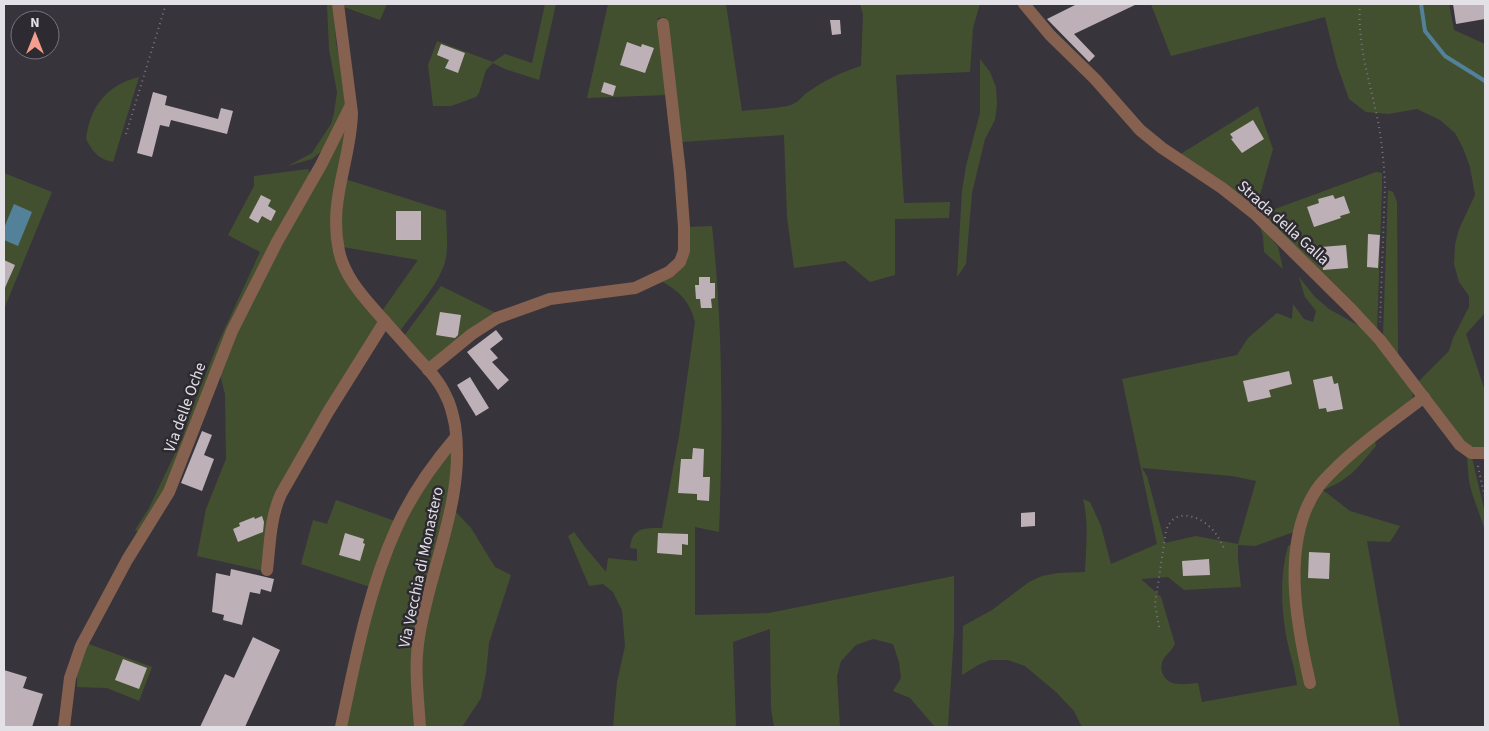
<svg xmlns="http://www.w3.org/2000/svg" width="1489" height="731" viewBox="0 0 1489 731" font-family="'Source Sans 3',sans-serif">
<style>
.green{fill:#435030;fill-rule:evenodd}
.water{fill:#528199}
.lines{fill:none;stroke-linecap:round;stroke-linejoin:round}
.stream{stroke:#528199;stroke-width:4}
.building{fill:#bdb1b7}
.path{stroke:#7a777e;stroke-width:2;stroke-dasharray:1 4;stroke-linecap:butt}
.minor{stroke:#866150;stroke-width:12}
.labels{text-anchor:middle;stroke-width:5;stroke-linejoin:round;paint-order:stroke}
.street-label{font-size:16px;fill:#e3e1e6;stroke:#2e2a32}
</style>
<rect width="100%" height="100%" fill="#38343c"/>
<g class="green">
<polygon points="327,4 334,4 336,43 344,81 345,105 323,150 312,159 288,166 312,153 331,124 334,113 337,92 329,49"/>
<polygon points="343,4 387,4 380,20 344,7"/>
<polygon points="545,4 556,4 539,80 505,69 493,63 486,70 479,93 476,97 451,106 433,106 428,65 437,41 493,62 505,54 532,63"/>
<path d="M608 4H726L742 111C752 110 787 108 793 104 799 102 803 95 808 92 823 81 844 71 861 66L863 14 860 4H980L973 28 970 72 896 75 904 203 950 202 949 218 895 219V275L870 282 845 261 794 268 787 217 784 135 682 142 665 17 658 18 666 95 587 98Z"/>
<polygon points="1151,4 1449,4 1454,30 1485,44 1485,313 1466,334 1485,391 1485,449 1481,449 1467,445 1419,381 1449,351 1453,338 1469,307 1469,296 1459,282 1454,264 1455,245 1459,229 1475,195 1470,167 1463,148 1455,133 1440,120 1417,109 1388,114 1366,112 1349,99 1337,65 1325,17 1171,56"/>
<polygon points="980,59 990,72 996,87 997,105 995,120 985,139 972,193 966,264 957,277 962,191 966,166 980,113"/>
<path d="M139 77 113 162C98 159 93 152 86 139 90 106 107 85 139 77Z"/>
<polygon points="1258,106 1273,149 1256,209 1179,155"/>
<polygon points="346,124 333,240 378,323 278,492 264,571 197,556 206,509 226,459 225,394 219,371 273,258"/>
<polygon points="308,169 310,173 169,482 139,532 135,530 149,508 182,439 191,411 218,343 260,252 228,235 254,186 254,176"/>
<polygon points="1376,172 1382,173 1382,189 1377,330 1261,214"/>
<polygon points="4,173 52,192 4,309"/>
<path d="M345 179 446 211C446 227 449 247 445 262 438 286 414 311 400 331L382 311 418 260 343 247 341 228Z"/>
<polygon points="1388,190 1393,192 1397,202 1398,355 1383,336"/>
<polygon points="1259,224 1278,247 1283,269 1264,252 1263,236"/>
<path d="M712 226C723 328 723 430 719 532L695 527V615L769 613 954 576V633L948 727H935L910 698 893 691 901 678 899 662 893 644 873 639 856 645 841 661 837 676 840 727H774L771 708 770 629 733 642 736 727H613L617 682 625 646 622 610 613 592 603 584 589 586 568 536 574 532 585 547 606 572 608 558 637 561V549L630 548C632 527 645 528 662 528L679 436 695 322C690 301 679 291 661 281L672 275 689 227Z"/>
<path d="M1299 277 1315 297 1329 309 1361 327 1375 342 1411 389 1413 396 1411 401 1368 434 1315 483 1302 506 1294 532 1255 546 1238 545V560L1241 587 1184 590 1168 577 1141 579 1161 597 1175 644C1171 652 1165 655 1163 660 1161 664 1161 669 1162 672 1167 688 1185 684 1198 683L1202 702 1297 685C1295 668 1289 652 1286 635 1281 605 1280 575 1288 546L1292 544C1286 592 1295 637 1305 684L1315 682C1312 664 1306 647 1304 629 1298 585 1295 529 1322 491 1336 472 1356 457 1375 441L1376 446C1357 468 1351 479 1323 490L1350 511 1400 526 1390 542 1367 541 1400 727H1082L1074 711 1056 692 1025 666 1008 660H990L978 665 962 675 963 626 992 610 1029 582 1042 576 1058 573 1085 572C1086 547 1089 523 1083 499L1090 502 1101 526 1111 564 1157 544 1122 379 1237 355 1248 338 1277 313 1292 319 1293 304 1304 319 1313 322 1316 311 1305 297ZM1142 468 1232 476 1256 481 1238 544 1196 536 1165 543 1147 476Z"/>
<polygon points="441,286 498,314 429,363 404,336"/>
<path d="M453 448 452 481 419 618 415 727H345C363 651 377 570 415 501 425 482 440 465 453 448Z"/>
<polygon points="1467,457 1472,458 1485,513 1485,530 1472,493 1469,481"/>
<polygon points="336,500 395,521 370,587 301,564 313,520 327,524"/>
<polygon points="455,511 471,528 495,567 511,575 489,643 486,673 481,698 462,727 424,727 422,683 423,637"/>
<polygon points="86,643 152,667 139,701 107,688 77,687 77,674"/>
</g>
<polygon class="water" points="14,204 32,212 18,246 4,240 4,228"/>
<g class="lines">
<polyline class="stream" points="1421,4 1425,31 1445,56 1485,81"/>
</g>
<g class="building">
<polygon points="1077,4 1137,4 1074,34 1095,56 1089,62 1047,19"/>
<polygon points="1453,4 1485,4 1485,19 1456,24"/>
<polygon points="830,20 840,20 841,34 832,35"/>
<polygon points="627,42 641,47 642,44 654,48 645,73 620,65"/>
<polygon points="441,44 465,53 458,73 445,68 449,60 437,55"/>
<polygon points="604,82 616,86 613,96 601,92"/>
<polygon points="153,92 167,96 165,105 218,119 221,108 233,111 227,134 171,120 169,127 160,125 152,157 137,153"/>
<polygon points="1253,120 1264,139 1242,153 1231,139 1233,138 1230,134"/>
<polygon points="261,195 271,200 268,206 276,211 271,221 262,216 258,223 249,218"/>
<polygon points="1333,195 1335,199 1344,196 1350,213 1340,216 1341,218 1314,227 1307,207 1319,203 1318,199"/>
<rect x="396" y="211" width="25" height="29"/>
<polygon points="1368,234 1380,235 1378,268 1367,267"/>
<polygon points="1346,245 1348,268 1323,270 1321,247"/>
<polygon points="4,260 15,265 4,290"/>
<polygon points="699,277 710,277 710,283 715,283 715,298 711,299 712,308 701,308 700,299 696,299 695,285 699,285"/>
<polygon points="440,312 461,315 458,335 455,338 436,335"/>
<polygon points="496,330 503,339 490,349 498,358 492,362 509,380 498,390 467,352"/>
<polygon points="1289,371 1292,384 1269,390 1271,397 1248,402 1243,381"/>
<polygon points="1332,376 1334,384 1338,383 1343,409 1327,412 1326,408 1319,409 1313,380"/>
<polygon points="470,377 489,408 476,416 457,385"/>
<polygon points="202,431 212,435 204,455 214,459 202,491 181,483"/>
<polygon points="693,448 704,449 703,477 710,477 709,501 697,500 697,494 678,493 681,459 692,459"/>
<polygon points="1035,512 1035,526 1021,527 1021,513"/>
<polygon points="262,516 264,522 263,532 238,542 233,529 240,526 239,523 254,517 255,519"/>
<polygon points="345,533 364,539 363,543 365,544 360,561 339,555"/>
<polygon points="658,533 688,534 688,545 682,544 682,555 657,553"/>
<polygon points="1309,552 1330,553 1329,579 1308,578"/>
<polygon points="1209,559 1210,575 1183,576 1182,561"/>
<polygon points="231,569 274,579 271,592 261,589 260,594 250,592 242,625 223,620 224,615 212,612 216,573 230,576"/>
<polygon points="253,637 280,650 245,727 200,727 225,674 234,678"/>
<polygon points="123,659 147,668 139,689 115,680"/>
<polygon points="4,670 27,677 23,688 43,694 32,727 4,727"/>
</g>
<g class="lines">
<g class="path">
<path d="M1360 4C1357 44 1370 82 1378 121 1382 143 1384 164 1385 186L1380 322"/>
<polyline points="126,134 166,4"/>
<polyline points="1478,466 1485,498"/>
<path d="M1159 627 1155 604 1166 531C1173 508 1197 514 1211 528 1217 534 1220 541 1224 548"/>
</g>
<g class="minor">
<path d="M338 4 352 113C351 161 328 200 339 251 344 274 359 292 374 309 387 324 401 339 414 354 426 367 439 380 446 396 451 405 453 415 455 425 466 499 430 566 419 637 414 666 418 697 420 727"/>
<polyline points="1024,4 1050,35 1095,79 1140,130 1162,148 1222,188 1255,214 1351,309 1380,340 1460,445 1471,453 1485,453"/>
<polyline points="428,370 472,334 497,318 550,299 635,288 669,272 680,262 684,251 684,227 680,173 663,24"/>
<path d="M267 570C270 545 270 518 281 494L328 412 385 321"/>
<path d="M1310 683C1296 623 1280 539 1319 486 1325 478 1333 471 1340 464 1366 439 1396 419 1424 397"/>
<polyline points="64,727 70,678 81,646 127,560 169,492 232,331 277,242 321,165 350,107"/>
<path d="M341 727C355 661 368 591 396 529 411 495 432 465 456 437"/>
</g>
</g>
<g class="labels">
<g class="street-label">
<text transform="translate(1284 222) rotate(42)" y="6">Strada della Galla</text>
<text transform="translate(184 407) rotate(-70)" y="6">Via delle Oche</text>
<text transform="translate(420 567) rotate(-78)" y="6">Via Vecchia di Monastero</text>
</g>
</g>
<rect width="1489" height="731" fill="none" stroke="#e3e1e6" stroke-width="10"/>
<g transform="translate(35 35)"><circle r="24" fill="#2e2a32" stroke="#76737a"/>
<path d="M0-4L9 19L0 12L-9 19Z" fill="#f59d8e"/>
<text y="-8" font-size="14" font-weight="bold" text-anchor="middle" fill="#e3e1e6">N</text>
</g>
</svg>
